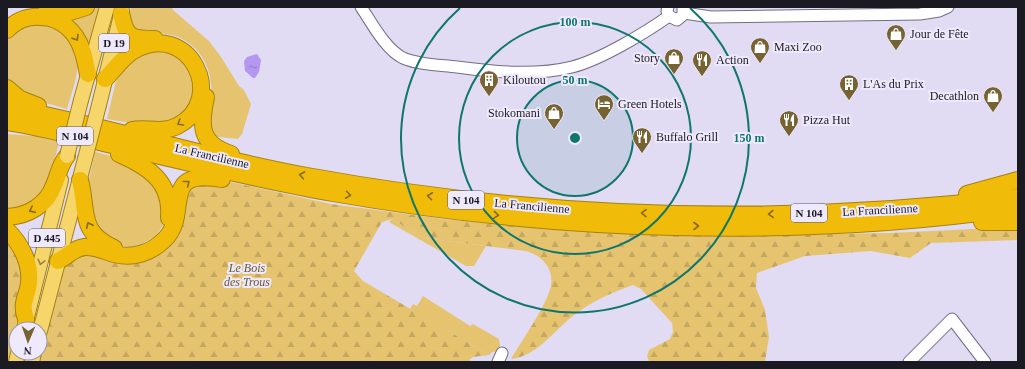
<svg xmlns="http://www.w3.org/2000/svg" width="1025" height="369" viewBox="0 0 1025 369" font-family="Georgia,serif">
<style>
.green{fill:#e5c36f}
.forest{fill:url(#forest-firs)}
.water{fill:url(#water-ripples)}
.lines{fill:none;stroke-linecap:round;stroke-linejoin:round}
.minor-casing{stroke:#736d83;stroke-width:13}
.major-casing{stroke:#a58211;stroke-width:16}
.highway-casing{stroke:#a58211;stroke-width:18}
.minor{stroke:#fff;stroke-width:11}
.major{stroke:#f6d66b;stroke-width:14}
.highway{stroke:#f0bb09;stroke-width:16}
.major-bridge-casing{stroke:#a58211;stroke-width:16;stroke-linecap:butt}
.major-bridge{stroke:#f6d66b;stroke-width:14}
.oneway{stroke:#866a15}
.oneway2{stroke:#93814a}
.ring{fill:none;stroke:#0f766e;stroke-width:2}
.labels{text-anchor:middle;stroke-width:4;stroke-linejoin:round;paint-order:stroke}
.shield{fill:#efe9fd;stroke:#5b5763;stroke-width:1}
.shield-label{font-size:11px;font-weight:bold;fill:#1b1921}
.poi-label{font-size:12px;fill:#1b1921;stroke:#efe9fd;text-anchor:start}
.street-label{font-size:12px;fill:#1b1921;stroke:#efe9fd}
.park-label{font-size:12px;font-style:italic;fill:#67562b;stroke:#efe9fd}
.centre{fill:#0f766e;stroke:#efe9fd;stroke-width:2}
.ring-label{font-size:12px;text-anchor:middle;font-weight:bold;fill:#0f766e;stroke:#efe9fd;stroke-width:4;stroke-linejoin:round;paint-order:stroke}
</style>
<defs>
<pattern id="forest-firs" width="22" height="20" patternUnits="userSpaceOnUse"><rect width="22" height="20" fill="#e5c36f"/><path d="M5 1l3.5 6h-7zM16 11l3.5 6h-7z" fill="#c4a760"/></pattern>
<pattern id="water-ripples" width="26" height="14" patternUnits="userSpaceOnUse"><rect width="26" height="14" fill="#b497f0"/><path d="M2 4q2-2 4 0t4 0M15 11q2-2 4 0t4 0" fill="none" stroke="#927ac2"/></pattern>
</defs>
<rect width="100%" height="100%" fill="#e2dbf4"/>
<g class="green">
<polygon points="94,7 101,7 88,49 68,18 91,10"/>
<path d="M131 7H172L173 10 209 41 221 57 239 86 244 90 251 104 242 134 238 139 211 136C211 104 219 66 190 44 185 40 178 36 171 35 159 32 146 32 134 31L129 18Z"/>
<path d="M47 23C90 45 79 71 67 109L32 99 7 81V39C17 25 31 25 47 23Z"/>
<polygon points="169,49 195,73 192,105 177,120 150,126 107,119 116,81 123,69 138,55"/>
<polygon points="7,134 35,136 59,142 51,176 40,200 7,212"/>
<polygon points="95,152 116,157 128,162 160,190 165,216 163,225 155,237 141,244 129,247 115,244 94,226 87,189"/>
<polygon points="392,219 423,238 486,246 474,266 466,266 389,222"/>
<polygon points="423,296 470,326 473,324 499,339 500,346 498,351 492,352 489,355 410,309 413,304 417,306"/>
</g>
<g class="forest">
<path d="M217 179 331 204 443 219 558 230 715 236 890 233 1015 227 1018 228V240L931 243 910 258 871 251 805 256 757 273 756 288 765 310 769 337 765 362H649L647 356 649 350 670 339 673 332 672 323 641 289 633 285C613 292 595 300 578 312 556 327 539 356 511 359 521 342 549 302 551 285 554 268 541 255 526 251L423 238 392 219 382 222 354 271 363 281 380 291 489 355 473 357 469 360 474 362H39L67 257 75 250 114 254 165 240 181 188Z"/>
<polygon points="7,230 25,256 24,329 16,329 16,353 14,362 7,362"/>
</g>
<polygon class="water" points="257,54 261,60 259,72 255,78 253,78 245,71 244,61 247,57"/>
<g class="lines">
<g class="minor-casing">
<g id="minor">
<path d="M361 7C372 23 385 49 403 58 419 65 440 65 457 67 494 72 536 76 572 67 600 60 645 33 669 16"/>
<polyline points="668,7 667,11 669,16 677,20 683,15 683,8"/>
<polyline points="684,13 711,17 920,14 939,11 948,7"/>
<polyline points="498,362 502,353"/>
<polyline points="909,362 952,319 985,362"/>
</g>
</g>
<g class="major-casing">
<g id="major">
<polyline points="81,100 107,7"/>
<polyline points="99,105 122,11"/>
<polyline points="24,329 61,180"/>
<polyline points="40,331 85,159"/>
<polyline points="16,362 18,353"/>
<polyline points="32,362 34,353"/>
</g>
</g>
<g class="highway-casing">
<g id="highway">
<polyline points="46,12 70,12 86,7"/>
<path d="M121 13C126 38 131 39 155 39"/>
<path d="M7 30C17 20 27 16 41 17 60 17 76 31 82 50 85 57 86 66 88 74"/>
<path d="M105 79C114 70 122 58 133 51 189 18 229 100 177 126 161 134 147 127 132 130"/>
<polyline points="7,88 20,99 38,106"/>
<path d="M206 97C200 125 199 144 231 154"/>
<path d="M7 107C108 126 206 158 307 176 542 219 781 226 1018 197"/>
<path d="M7 122C42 127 77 137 112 145 186 162 259 180 333 193 556 232 793 240 1018 208"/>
<path d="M119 154C149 167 172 182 169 218"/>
<path d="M80 180C88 210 78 232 114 248"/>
<polyline points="967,194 1018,180"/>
<path d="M7 217C28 216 47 205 54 185 59 174 59 166 67 156"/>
<polyline points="982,222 1018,222"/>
<path d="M7 230C21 244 31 263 29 283 27 299 20 302 26 319"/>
<path d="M58 261C67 257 74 248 84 247 95 246 104 251 114 254 132 259 151 253 164 240 192 214 157 168 222 179"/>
</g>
</g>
<use href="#minor" class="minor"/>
<use href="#major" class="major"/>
<use href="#highway" class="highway"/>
<g class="major-bridge-casing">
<g id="major-bridge">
<polyline points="67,156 81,100"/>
<polyline points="85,159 99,105"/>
</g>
</g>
<use href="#major-bridge" class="major-bridge"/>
</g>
<defs><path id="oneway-chevron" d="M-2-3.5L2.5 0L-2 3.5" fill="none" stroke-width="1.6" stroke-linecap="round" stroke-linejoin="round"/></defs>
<g class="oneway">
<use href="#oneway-chevron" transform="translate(76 38) rotate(58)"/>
<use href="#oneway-chevron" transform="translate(180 123) rotate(149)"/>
<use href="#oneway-chevron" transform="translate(302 175) rotate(-169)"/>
<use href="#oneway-chevron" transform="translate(187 183) rotate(-39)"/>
<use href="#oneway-chevron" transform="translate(348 195) rotate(8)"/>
<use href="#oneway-chevron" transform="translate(430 196) rotate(-173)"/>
<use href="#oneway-chevron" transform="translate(32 210) rotate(153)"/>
<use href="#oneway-chevron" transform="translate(644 213) rotate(-178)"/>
<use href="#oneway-chevron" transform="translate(771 214) rotate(179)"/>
<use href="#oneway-chevron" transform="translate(496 215) rotate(5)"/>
<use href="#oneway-chevron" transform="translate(89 225) rotate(-115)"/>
<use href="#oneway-chevron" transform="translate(696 226)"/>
</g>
<use class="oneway2" href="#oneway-chevron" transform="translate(41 262) rotate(104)"/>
<circle cx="575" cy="138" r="58" fill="#0f766e" fill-opacity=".12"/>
<g class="ring">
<circle cx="575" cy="138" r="58"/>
<circle cx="575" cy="138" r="116"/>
<path d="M690 8A174 174 0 1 1 460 8"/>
</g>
<defs>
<g id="shop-pin" transform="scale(1)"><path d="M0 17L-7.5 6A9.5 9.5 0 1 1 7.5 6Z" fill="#776332" stroke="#efe9fd"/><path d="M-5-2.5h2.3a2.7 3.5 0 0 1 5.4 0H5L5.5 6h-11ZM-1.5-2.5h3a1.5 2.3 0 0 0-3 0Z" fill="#fff"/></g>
<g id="restaurant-pin" transform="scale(1)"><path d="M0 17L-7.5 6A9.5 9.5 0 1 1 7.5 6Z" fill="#776332" stroke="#efe9fd"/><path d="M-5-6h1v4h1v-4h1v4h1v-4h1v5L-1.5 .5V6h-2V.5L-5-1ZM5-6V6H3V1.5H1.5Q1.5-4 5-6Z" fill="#fff"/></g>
<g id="building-pin" transform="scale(1)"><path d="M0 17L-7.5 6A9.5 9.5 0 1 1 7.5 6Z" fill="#776332" stroke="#efe9fd"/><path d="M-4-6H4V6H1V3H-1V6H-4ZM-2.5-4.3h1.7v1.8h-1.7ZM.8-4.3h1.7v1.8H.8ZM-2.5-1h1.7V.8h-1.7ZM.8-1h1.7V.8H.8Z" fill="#fff"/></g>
<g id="hotel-pin" transform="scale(1)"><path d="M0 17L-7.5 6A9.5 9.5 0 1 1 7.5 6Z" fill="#776332" stroke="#efe9fd"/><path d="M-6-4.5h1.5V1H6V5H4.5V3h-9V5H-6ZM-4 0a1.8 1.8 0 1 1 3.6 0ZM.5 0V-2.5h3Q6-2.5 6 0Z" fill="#fff"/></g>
</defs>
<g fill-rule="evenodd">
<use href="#shop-pin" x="896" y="34"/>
<use href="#shop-pin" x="760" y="47"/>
<use href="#shop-pin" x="674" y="58"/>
<use href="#restaurant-pin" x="702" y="60"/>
<use href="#building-pin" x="489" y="80"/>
<use href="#building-pin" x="849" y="84"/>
<use href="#shop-pin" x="993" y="96"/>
<use href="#hotel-pin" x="604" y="104"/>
<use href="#shop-pin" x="554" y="113"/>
<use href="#restaurant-pin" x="789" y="120"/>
<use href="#restaurant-pin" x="642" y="137"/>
</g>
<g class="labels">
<g class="shield">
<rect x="99" y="34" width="30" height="18" rx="3"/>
<rect x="57" y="127" width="36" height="18" rx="3"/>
<rect x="448" y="191" width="36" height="18" rx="3"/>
<rect x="791" y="204" width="36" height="18" rx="3"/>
<rect x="29" y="229" width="36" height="18" rx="3"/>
</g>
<g class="shield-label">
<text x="114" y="47">D 19</text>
<text x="75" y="140">N 104</text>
<text x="466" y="204">N 104</text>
<text x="809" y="217">N 104</text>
<text x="47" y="242">D 445</text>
</g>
<g class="poi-label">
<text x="910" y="38">Jour de Fête</text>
<text x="774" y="51">Maxi Zoo</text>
<text x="660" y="62" text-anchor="end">Story</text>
<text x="716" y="64">Action</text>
<text x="503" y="84">Kiloutou</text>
<text x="863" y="88">L'As du Prix</text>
<text x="979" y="100" text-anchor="end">Decathlon</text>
<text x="618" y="108">Green Hotels</text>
<text x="540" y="117" text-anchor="end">Stokomani</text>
<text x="803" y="124">Pizza Hut</text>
<text x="656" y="141">Buffalo Grill</text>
</g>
<g class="street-label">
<text transform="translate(212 156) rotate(13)" y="4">La Francilienne</text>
<text transform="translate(532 206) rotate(5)" y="4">La Francilienne</text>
<text transform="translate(880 210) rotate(-3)" y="4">La Francilienne</text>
</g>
<g class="park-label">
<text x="247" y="272">Le Bois<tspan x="247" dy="14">des Trous</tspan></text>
</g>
</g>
<circle cx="575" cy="138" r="6" class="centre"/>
<g class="ring-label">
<text x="575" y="26">100 m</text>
<text x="575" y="84">50 m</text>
<text x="749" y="142">150 m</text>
</g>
<rect width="1025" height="369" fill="none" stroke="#1b1921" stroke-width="16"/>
<g transform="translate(28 341) rotate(182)"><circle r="19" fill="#efe9fd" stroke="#9a96a5"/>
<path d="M0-3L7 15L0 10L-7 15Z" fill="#776332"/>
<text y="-6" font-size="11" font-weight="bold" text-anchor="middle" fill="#1b1921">N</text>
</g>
</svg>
